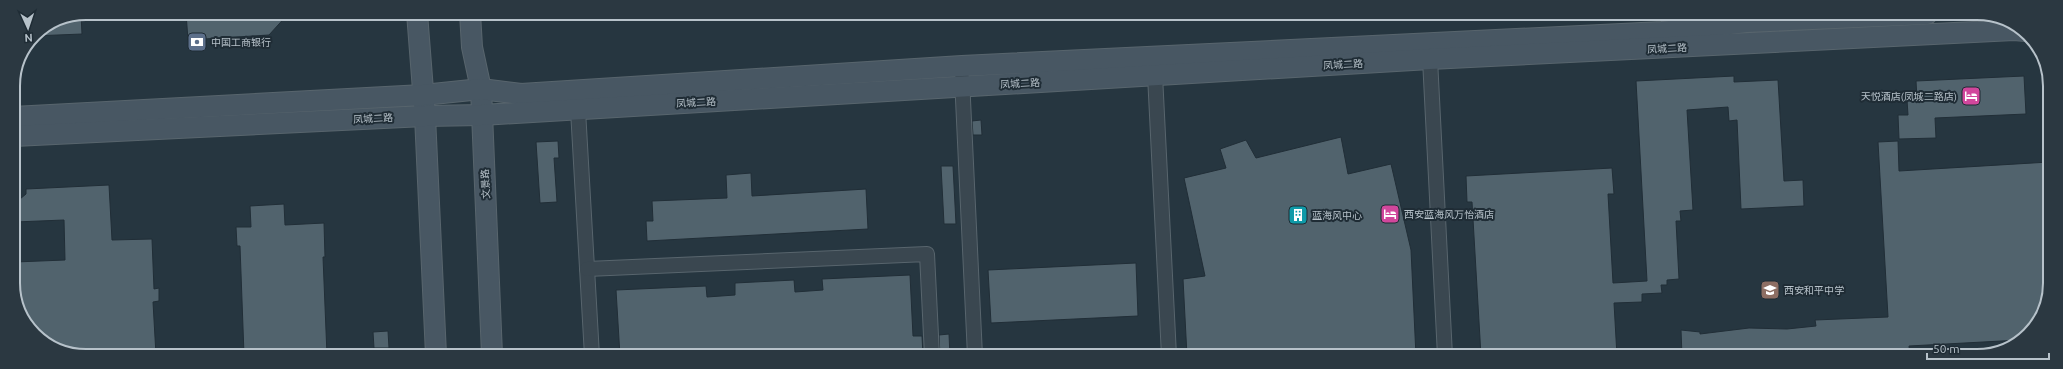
<svg xmlns="http://www.w3.org/2000/svg" width="2063" height="369" viewBox="0 0 2063 369" font-family="Ubuntu,'Noto Sans SC',sans-serif">
<style>
.building{fill:#51636d;stroke:#212e37}
.lines{fill:none;stroke-linecap:round;stroke-linejoin:round}
.street-casing{stroke:#58656d;stroke-width:16}
.secondary-casing{stroke:#58656d;stroke-width:22}
.street{stroke:#3a4750;stroke-width:14}
.secondary{stroke:#485763;stroke-width:20}
.labels{text-anchor:middle;stroke-width:4;stroke-linejoin:round;paint-order:stroke}
.poi-label{font-size:10px;fill:#b7c2ca;stroke:#1f2c35;text-anchor:start}
.street-label{font-size:10px;fill:#b7c2ca;stroke:#1f2c35}
.rim{fill:none;stroke:#b7c2ca;stroke-width:2}
</style>
<rect width="100%" height="100%" fill="#263640"/>
<g class="building">
<polygon points="186,13 289,13 269,35 188,40"/>
<polygon points="81,14 82,34 33,36 58,18"/>
<polygon points="1734,76 1734,82 1778,80 1784,181 1803,180 1804,206 1741,209 1737,120 1729,121 1728,107 1687,110 1693,210 1680,211 1681,221 1676,221 1679,279 1667,280 1667,285 1661,285 1662,293 1642,294 1642,302 1614,303 1617,356 1481,356 1472,202 1467,202 1466,176 1612,168 1614,194 1608,194 1613,283 1647,281 1636,81"/>
<polygon points="2024,76 2026,114 1935,118 1936,138 1899,139 1898,115 1908,115 1907,100 1917,99 1916,81"/>
<polygon points="981,120 982,135 973,135 972,121"/>
<polygon points="1341,137 1348,174 1391,164 1411,250 1416,356 1187,356 1183,279 1205,276 1184,178 1226,168 1220,149 1246,140 1256,158"/>
<polygon points="558,141 559,158 554,158 557,202 540,203 536,142"/>
<polygon points="1898,141 1899,171 2049,162 2049,293 2025,338 2020,340 1909,346 1910,356 1682,356 1681,330 1700,332 1700,334 1749,328 1787,329 1816,326 1815,320 1888,317 1878,142"/>
<polygon points="941,166 953,166 956,224 944,224"/>
<polygon points="751,173 752,196 866,189 868,229 647,241 646,221 653,221 652,201 727,198 726,175"/>
<polygon points="109,185 112,240 152,239 154,289 159,288 159,301 153,302 156,355 76,355 38,338 15,302 15,262 65,260 64,220 15,222 14,204 26,194 26,189"/>
<polygon points="284,204 285,225 324,223 325,257 323,257 327,355 244,355 240,246 237,246 236,227 251,227 250,206"/>
<polygon points="1136,263 1138,316 991,323 988,270"/>
<polygon points="910,275 913,336 922,336 923,356 620,356 616,290 706,286 707,297 735,295 735,283 794,280 795,292 823,290 822,279"/>
<polygon points="388,331 389,348 374,348 373,332"/>
<polygon points="949,334 950,356 940,356 939,335"/>
</g>
<g class="lines">
<g class="street-casing">
<g id="street">
<polyline points="1430,59 1445,356"/>
<polyline points="1155,75 1169,356"/>
<polyline points="962,78 975,356"/>
<polyline points="578,110 592,356"/>
<polyline points="587,269 927,254 932,356"/>
</g>
</g>
<g class="secondary-casing">
<g id="secondary">
<polyline points="417,13 425,116 436,355"/>
<polyline points="470,13 472,47 481,89 492,355"/>
<polyline points="13,117 423,95 481,89 521,94 962,66 1662,32 1746,22 1927,14"/>
<polyline points="14,136 425,116 482,115 1430,59 2014,30 2026,31"/>
</g>
</g>
<use href="#street" class="street"/>
<use href="#secondary" class="secondary"/>
</g>
<defs>
<g id="bank-square" transform="scale(1)"><rect x="-9" y="-9" width="18" height="18" rx="4" fill="#5c6f8a" stroke="#1f2c35"/><path d="M-6-4H6V4H-6ZM0-2.3a2.3 2.3 0 1 0 0 4.6a2.3 2.3 0 1 0 0-4.6Z" fill="#fff"/></g>
<g id="hotel-square" transform="scale(1)"><rect x="-9" y="-9" width="18" height="18" rx="4" fill="#d1479c" stroke="#1f2c35"/><path d="M-6-4.5h1.5V1H6V5H4.5V3h-9V5H-6ZM-4 0a1.8 1.8 0 1 1 3.6 0ZM.5 0V-2.5h3Q6-2.5 6 0Z" fill="#fff"/></g>
<g id="building-square" transform="scale(1)"><rect x="-9" y="-9" width="18" height="18" rx="4" fill="#0f9aa8" stroke="#1f2c35"/><path d="M-4-6H4V6H1V3H-1V6H-4ZM-2.5-4.3h1.7v1.8h-1.7ZM.8-4.3h1.7v1.8H.8ZM-2.5-1h1.7V.8h-1.7ZM.8-1h1.7V.8H.8Z" fill="#fff"/></g>
<g id="school-square" transform="scale(1)"><rect x="-9" y="-9" width="18" height="18" rx="4" fill="#8d6e63" stroke="#1f2c35"/><path d="M0-5L7-2L0 1L-7-2ZM-4 1L0 2.5L4 1V4Q0 6-4 4Z" fill="#fff"/></g>
</defs>
<g fill-rule="evenodd">
<use href="#bank-square" x="197" y="42"/>
<use href="#hotel-square" x="1971" y="96"/>
<use href="#hotel-square" x="1390" y="214"/>
<use href="#building-square" x="1298" y="215"/>
<use href="#school-square" x="1770" y="290"/>
</g>
<g class="labels">
<g class="poi-label">
<text x="211" y="46">中国工商银行</text>
<text x="1957" y="100" text-anchor="end">天悦酒店(凤城二路店)</text>
<text x="1404" y="218">西安蓝海风万怡酒店</text>
<text x="1312" y="219">蓝海风中心</text>
<text x="1784" y="294">西安和平中学</text>
</g>
<g class="street-label">
<text transform="translate(1667 48) rotate(-3)" y="4">凤城二路</text>
<text transform="translate(1343 64) rotate(-3)" y="4">凤城二路</text>
<text transform="translate(1020 83) rotate(-3)" y="4">凤城二路</text>
<text transform="translate(696 102) rotate(-3)" y="4">凤城二路</text>
<text transform="translate(373 118) rotate(-3)" y="4">凤城二路</text>
<text transform="translate(485 184) rotate(-93)" y="4">文景路</text>
</g>
</g>
<path d="M0 0H2063V369H0ZM86 20H1977A66 66 0 0 1 2043 86V283A66 66 0 0 1 1977 349H86A66 66 0 0 1 20 283V86A66 66 0 0 1 86 20Z" fill="#2b3841" fill-rule="evenodd"/>
<path class="rim" d="M86 20H1977A66 66 0 0 1 2043 86V283A66 66 0 0 1 1977 349H86A66 66 0 0 1 20 283V86A66 66 0 0 1 86 20Z"/>
<g transform="translate(28 28) rotate(177)" stroke="#1f2c35" stroke-width="3" paint-order="stroke">
<path d="M0-3L7 15L0 10L-7 15Z" fill="#b7c2ca"/>
<text y="-6" font-size="11" font-weight="bold" text-anchor="middle" fill="#b7c2ca">N</text>
</g>
<path d="M1927 353v6h122v-6" fill="none" stroke="#b7c2ca" stroke-width="2"/>
<text x="1933" y="353" font-size="12" fill="#b7c2ca" stroke="#1f2c35" stroke-width="3" paint-order="stroke">50 m</text>
</svg>
